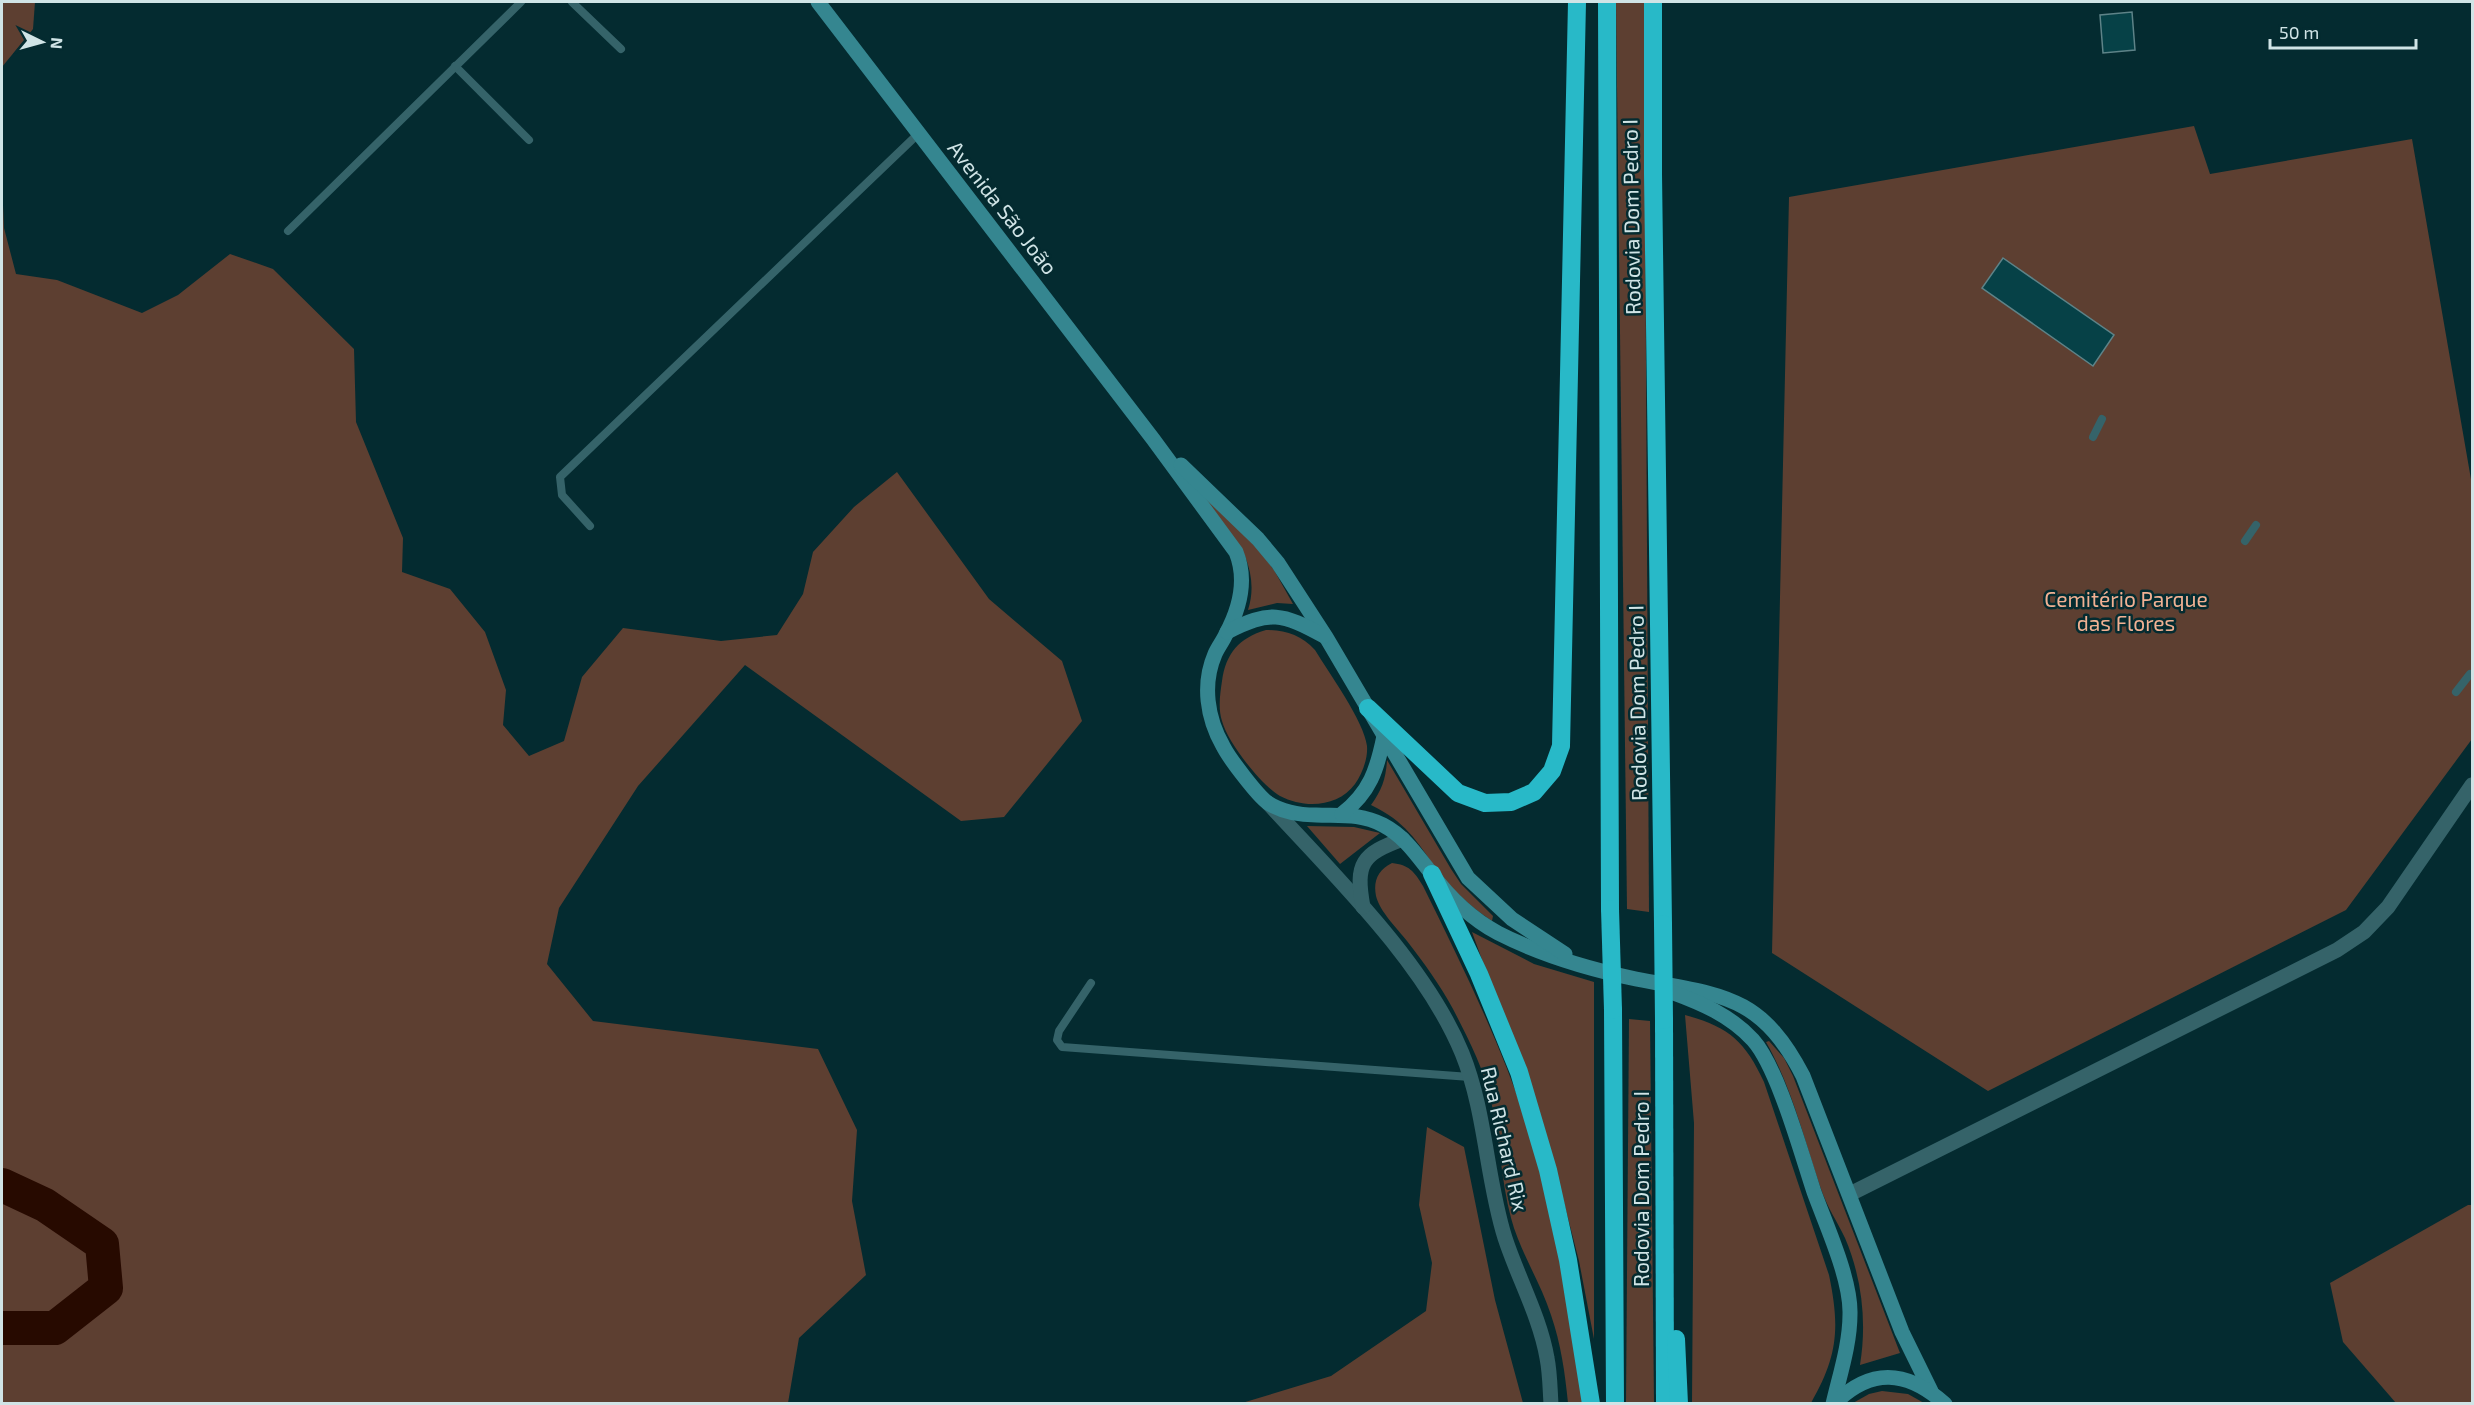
<svg xmlns="http://www.w3.org/2000/svg" width="2474" height="1405" viewBox="0 0 2474 1405" font-family="'Exo 2',sans-serif">
<style>
.green{fill:#5d3f31}
.lines{fill:none;stroke-linecap:round;stroke-linejoin:round}
.river{stroke:#270a00;stroke-width:34}
.building{fill:#064147;stroke:#5e8388;stroke-width:1.5}
.lane{stroke:#356369;stroke-width:8}
.street{stroke:#356369;stroke-width:15}
.secondary{stroke:#358690;stroke-width:15}
.highway{stroke:#28b9c8;stroke-width:18}
.highway-bridge{stroke:#28b9c8;stroke-width:18}
.labels{text-anchor:middle;stroke-width:5;stroke-linejoin:round;paint-order:stroke}
.street-label{font-size:21px;fill:#d0e4e6;stroke:#042b30}
.park-label{font-size:21px;fill:#f1b193;stroke:#042b30}
</style>
<rect width="100%" height="100%" fill="#042b30"/>
<g class="green">
<polygon points="2,2 35,2 33,29 2,67"/>
<polygon points="1616,2 1644,2 1649,912 1627,909"/>
<polygon points="2194,126 2210,174 2412,139 2472,485 2472,739 2346,910 1988,1091 1772,953 1789,197"/>
<polygon points="2,182 4,228 16,274 57,280 142,313 178,295 230,254 273,269 354,349 356,422 403,538 402,572 450,589 485,632 506,690 503,725 529,756 564,741 582,677 623,628 721,641 777,635 803,594 813,552 854,507 897,472 989,599 1062,661 1082,721 1004,817 961,821 745,665 638,786 559,908 547,964 593,1021 818,1049 857,1130 852,1201 866,1275 799,1338 788,1403 2,1403"/>
<path d="M1185 475 1259 550 1274 570 1293 604 1277 603 1248 610C1254 591 1252 574 1245 556Z"/>
<path d="M1266 630C1286 630 1301 635 1315 650 1329 673 1364 721 1367 746 1368 759 1362 774 1355 784 1338 807 1305 809 1280 796 1261 785 1228 743 1222 721 1218 709 1220 694 1222 681 1226 653 1239 638 1266 630Z"/>
<path d="M1387 760 1451 869 1461 884 1493 916 1492 921C1471 907 1452 890 1437 870 1416 840 1406 822 1371 805 1382 790 1386 778 1387 760Z"/>
<polygon points="1307,826 1354,827 1380,833 1340,864"/>
<path d="M1392 863C1409 865 1414 871 1423 886 1471 983 1520 1083 1546 1189 1563 1259 1573 1332 1586 1403H1568C1565 1373 1561 1344 1551 1315 1540 1281 1520 1252 1511 1218 1501 1180 1500 1140 1491 1101 1484 1069 1468 1038 1453 1009 1440 985 1424 963 1407 941 1397 928 1380 912 1376 896 1373 881 1378 870 1392 863Z"/>
<polygon points="1472,932 1534,964 1594,982 1594,1339 1579,1261 1550,1148"/>
<path d="M1685 1015C1729 1027 1745 1041 1764 1082L1829 1275C1840 1328 1838 1356 1811 1403H1692L1694 1123Z"/>
<polygon points="1629,1019 1650,1021 1654,1403 1626,1403"/>
<path d="M1769 1041 1784 1058 1793 1076 1900 1353 1860 1365C1867 1322 1862 1278 1845 1238 1837 1221 1827 1207 1821 1189 1804 1140 1792 1087 1766 1042Z"/>
<polygon points="1427,1127 1464,1147 1495,1300 1523,1403 1242,1403 1331,1376 1426,1311 1432,1263 1419,1205"/>
<polygon points="2468,1205 2472,1205 2472,1403 2396,1403 2343,1342 2330,1283"/>
<polygon points="1882,1391 1908,1394 1924,1403 1853,1403 1869,1394"/>
</g>
<g class="lines">
<polyline class="river" points="2,1185 45,1205 102,1244 106,1288 55,1328 2,1328"/>
</g>
<g class="building">
<polygon points="2132,12 2135,50 2103,53 2100,15"/>
<polygon points="2003,258 2114,335 2093,366 1982,288"/>
</g>
<g class="lines">
<g class="lane">
<polyline points="572,2 621,49"/>
<polyline points="455,66 529,140"/>
<polyline points="288,231 521,2"/>
<polyline points="2093,437 2102,419"/>
<polyline points="590,526 562,495 560,477 918,134"/>
<polyline points="2245,541 2256,525"/>
<polyline points="2456,692 2470,674"/>
<polyline points="1091,983 1059,1031 1057,1040 1062,1047 1470,1077"/>
</g>
<g class="street">
<path d="M1268 803C1334 875 1425 963 1462 1053 1486 1112 1486 1178 1505 1238 1518 1278 1540 1317 1547 1358 1550 1373 1550 1389 1551 1404"/>
<path d="M1363 907C1355 863 1362 854 1403 839"/>
<polyline points="1850,1194 2337,950 2364,932 2388,907 2472,785"/>
</g>
<g class="secondary">
<path d="M818 2 1153 439 1236 552C1247 579 1240 608 1226 634 1223 641 1218 647 1215 654 1202 684 1207 718 1223 746 1229 758 1257 795 1268 803 1282 812 1301 815 1316 815 1340 816 1360 813 1383 825 1404 836 1416 854 1431 873 1449 897 1470 918 1498 933 1541 955 1588 969 1636 979 1718 995 1760 992 1803 1076L1902 1332 1931 1391"/>
<polyline points="1181,465 1258,539 1278,563 1326,637 1468,878 1512,919 1565,954"/>
<path d="M1227 632C1270 610 1282 613 1324 636"/>
<path d="M1342 814C1370 792 1377 770 1384 736"/>
<path d="M1671 992C1701 1003 1730 1015 1753 1040 1778 1068 1801 1153 1814 1192 1826 1225 1851 1279 1850 1314 1850 1344 1840 1374 1833 1404"/>
<path d="M1834 1404C1871 1367 1907 1370 1945 1404"/>
</g>
<g class="highway">
<polyline points="1607,2 1610,909"/>
<polyline points="1653,2 1653,174 1663,924"/>
<polyline points="1368,708 1458,793 1485,803 1511,802 1534,792 1552,771 1561,746 1577,2"/>
<polyline points="1432,874 1479,974 1519,1072 1548,1170 1568,1260 1591,1404"/>
<polyline points="1613,1010 1615,1404"/>
<polyline points="1664,1020 1665,1404"/>
<polyline points="1676,1339 1679,1404"/>
</g>
<g class="highway-bridge">
<polyline points="1610,909 1613,1010"/>
<polyline points="1663,924 1664,1020"/>
</g>
</g>
<g class="labels">
<g class="street-label">
<text transform="translate(1002 208) rotate(52)" y="7">Avenida São João</text>
<text transform="translate(1632 217) rotate(-91)" y="7">Rodovia Dom Pedro I</text>
<text transform="translate(1638 703) rotate(-91)" y="7">Rodovia Dom Pedro I</text>
<text transform="translate(1504 1139) rotate(77)" y="7">Rua Richard Rix</text>
<text transform="translate(1642 1189) rotate(-90)" y="7">Rodovia Dom Pedro I</text>
</g>
<g class="park-label">
<text x="2126" y="607">Cemitério Parque<tspan x="2126" dy="24">das Flores</tspan></text>
</g>
</g>
<rect width="2474" height="1405" fill="none" stroke="#d0e4e6" stroke-width="6"/>
<g transform="translate(42 42) rotate(95)" stroke="#042b30" stroke-width="4.5" paint-order="stroke">
<path d="M0-4.5L10 22L0 15L-10 22Z" fill="#d0e4e6"/>
<text y="-9" font-size="16" font-weight="bold" text-anchor="middle" fill="#d0e4e6">N</text>
</g>
<path d="M2270 39v9h146v-9" fill="none" stroke="#d0e4e6" stroke-width="3"/>
<text x="2279" y="39" font-size="18" fill="#d0e4e6" stroke="#042b30" stroke-width="4.5" paint-order="stroke">50 m</text>
</svg>
